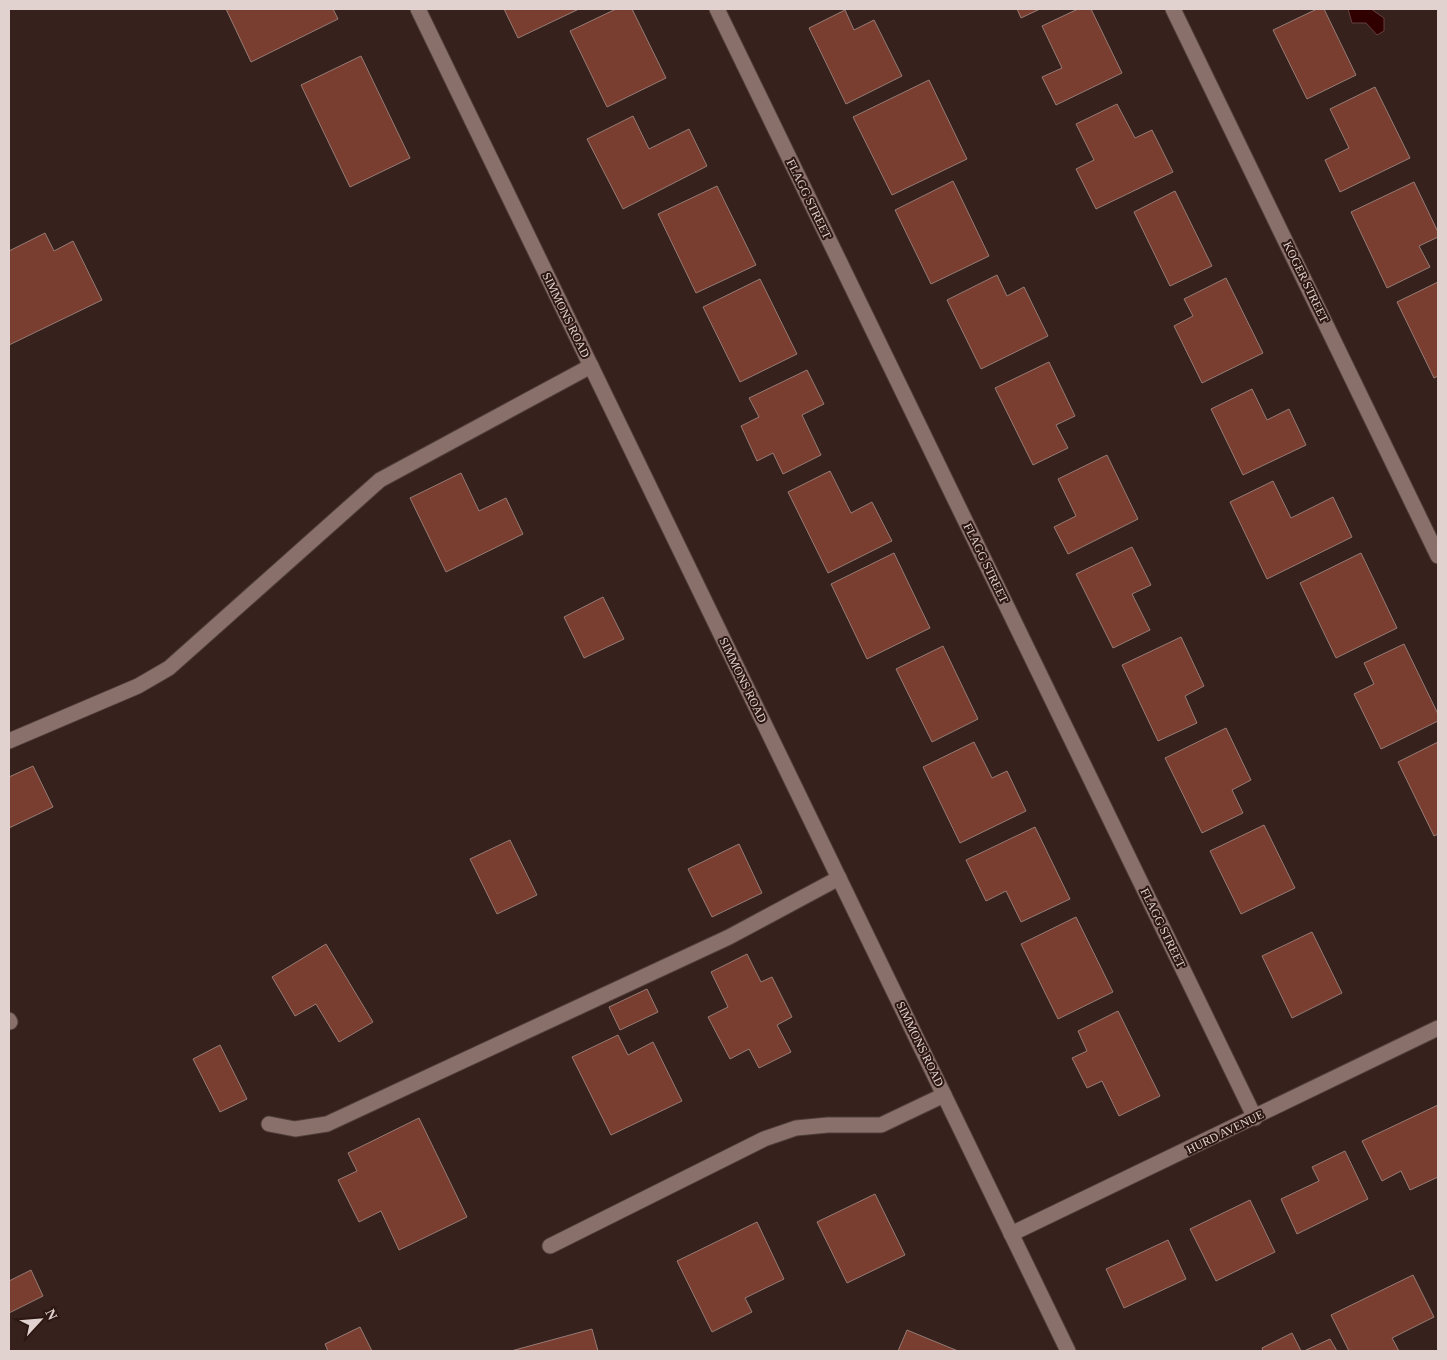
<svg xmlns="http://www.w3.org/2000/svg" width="1447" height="1360" viewBox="0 0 1447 1360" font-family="Georgia,serif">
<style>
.water{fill:#300000;stroke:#653f3e}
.building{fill:#7a3e31;stroke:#967b75}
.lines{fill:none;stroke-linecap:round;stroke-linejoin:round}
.service-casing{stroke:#503e3a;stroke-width:17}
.minor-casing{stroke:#503e3a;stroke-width:17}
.tertiary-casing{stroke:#503e3a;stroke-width:17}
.service{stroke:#8a706a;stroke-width:15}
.minor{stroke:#8a706a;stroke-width:15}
.tertiary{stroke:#8a706a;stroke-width:15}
.labels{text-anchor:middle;stroke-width:4;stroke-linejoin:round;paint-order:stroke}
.street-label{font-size:12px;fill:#e1d2cf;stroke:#2c1713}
</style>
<rect width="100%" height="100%" fill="#36211c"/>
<polygon class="water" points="1348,9 1371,9 1384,18 1384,31 1377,35 1366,23 1352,23"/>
<g class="building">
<polygon points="226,9 333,9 338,19 251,62"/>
<polygon points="504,9 579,9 518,38"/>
<polygon points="616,9 632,9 666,78 607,107 570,31"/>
<polygon points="1017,9 1040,9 1021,18"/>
<polygon points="1078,9 1091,9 1122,73 1056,105 1042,77 1062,68 1042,26"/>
<polygon points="1317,9 1324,9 1356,75 1307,99 1273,30"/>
<polygon points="845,10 854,30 874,20 902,76 846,104 809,28"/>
<polygon points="361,56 410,158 350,187 301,85"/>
<polygon points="929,80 967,159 892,195 853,117"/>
<polygon points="1375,87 1410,158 1340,192 1325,160 1349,148 1330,109"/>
<polygon points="1117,104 1135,138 1152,130 1173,172 1096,209 1076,169 1094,160 1076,124"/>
<polygon points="633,116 649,149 689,129 707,166 623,209 587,139"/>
<polygon points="953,181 989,256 931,284 895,210"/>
<polygon points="1414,182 1438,232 1438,237 1419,246 1430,267 1387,288 1351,212"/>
<polygon points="717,186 756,265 696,293 658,214"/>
<polygon points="1175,191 1212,266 1170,286 1134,212"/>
<polygon points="45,233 54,251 73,241 102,300 9,345 9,251"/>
<polygon points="997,275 1007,296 1024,287 1048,336 981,369 947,300"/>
<polygon points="1226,278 1263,353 1202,383 1174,326 1193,316 1184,299"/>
<polygon points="760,279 797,354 740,382 703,307"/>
<polygon points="1438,282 1438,376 1434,378 1397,302"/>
<polygon points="1049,362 1075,416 1056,425 1068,448 1033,465 995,388"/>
<polygon points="807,370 824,404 802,415 821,455 783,474 773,453 757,461 741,426 759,417 749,398"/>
<polygon points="1252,389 1267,420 1289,409 1306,445 1243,475 1211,409"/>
<polygon points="1107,455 1138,519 1068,554 1054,527 1076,516 1058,479"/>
<polygon points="830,471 851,513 872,502 892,541 828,573 788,492"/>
<polygon points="461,473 479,511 506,498 523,534 446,572 410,498"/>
<polygon points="1273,481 1291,518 1333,497 1352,537 1267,579 1230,502"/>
<polygon points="1132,547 1151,585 1132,594 1150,630 1113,648 1076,574"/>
<polygon points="894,553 930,628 867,659 831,584"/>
<polygon points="1361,553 1397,628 1336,658 1300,583"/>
<polygon points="603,597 624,639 584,658 564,617"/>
<polygon points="1181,637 1204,686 1185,696 1197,723 1158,741 1122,665"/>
<polygon points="1404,644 1438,714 1438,721 1381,749 1354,694 1374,684 1364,663"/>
<polygon points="943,646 978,719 932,742 896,669"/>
<polygon points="1226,728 1251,780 1232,790 1243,813 1202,833 1165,758"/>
<polygon points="974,742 992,778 1007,771 1026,811 960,843 923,767"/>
<polygon points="1438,742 1438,834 1434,836 1398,762"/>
<polygon points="33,766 53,807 9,828 9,777"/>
<polygon points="1264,825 1295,888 1241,914 1210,851"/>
<polygon points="1035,827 1070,899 1021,922 1006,891 986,901 966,860"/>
<polygon points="510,840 537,895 497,914 470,859"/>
<polygon points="739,844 762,893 712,917 688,869"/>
<polygon points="1076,917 1113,992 1058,1019 1021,944"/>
<polygon points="1312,932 1342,993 1292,1018 1262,956"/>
<polygon points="326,944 373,1022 339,1042 316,1004 295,1016 272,977"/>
<polygon points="747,954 761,982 772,977 792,1017 777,1025 791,1052 759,1068 749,1049 730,1059 708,1017 728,1007 711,972"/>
<polygon points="647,989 658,1012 620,1030 609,1007"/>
<polygon points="1118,1011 1160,1096 1119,1116 1102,1081 1087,1088 1072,1058 1087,1051 1078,1031"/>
<polygon points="618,1035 628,1055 653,1042 682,1101 611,1135 572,1057"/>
<polygon points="220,1045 247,1099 220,1112 193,1059"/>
<polygon points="1438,1105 1438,1177 1410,1190 1401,1171 1382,1181 1362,1141"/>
<polygon points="419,1118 467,1217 399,1250 381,1211 359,1222 338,1180 357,1171 348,1153"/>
<polygon points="1345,1151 1368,1199 1297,1234 1281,1199 1319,1181 1312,1167"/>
<polygon points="875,1194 905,1255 847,1283 817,1222"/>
<polygon points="1250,1200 1275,1252 1216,1281 1190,1229"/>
<polygon points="757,1222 784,1279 745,1298 752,1312 712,1332 677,1261"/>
<polygon points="1168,1240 1186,1279 1124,1308 1106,1269"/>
<polygon points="31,1270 43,1296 9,1313 9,1281"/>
<polygon points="1413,1275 1434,1317 1392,1338 1399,1351 1349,1351 1331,1315"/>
<polygon points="360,1327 372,1351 328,1351 325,1344"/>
<polygon points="592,1329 598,1351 511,1351"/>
<polygon points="907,1330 958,1351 898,1351"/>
<polygon points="1292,1333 1301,1351 1263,1351 1262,1348"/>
<polygon points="1330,1339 1337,1351 1304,1351"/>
</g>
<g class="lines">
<g class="service-casing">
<g id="service">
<polyline points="9,741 138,686 169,668 380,480 591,366"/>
<polyline points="269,1124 295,1129 327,1124 729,937 839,878"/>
<polyline points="550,1246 764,1139 796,1128 828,1125 881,1125 944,1095"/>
</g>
</g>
<g class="minor-casing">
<g id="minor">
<polyline points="717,9 1255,1118"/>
<polyline points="1173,9 1438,556"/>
<polyline points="9,1020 10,1022"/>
<polyline points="1011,1234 1438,1028"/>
</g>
</g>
<g class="tertiary-casing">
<polyline id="tertiary" points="418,9 1068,1351"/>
</g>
<use href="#service" class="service"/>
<use href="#minor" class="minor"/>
<use href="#tertiary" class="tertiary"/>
</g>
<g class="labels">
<g class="street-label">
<text transform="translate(809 199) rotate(64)" y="4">FLAGG STREET</text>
<text transform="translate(1306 282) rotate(64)" y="4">KOGER STREET</text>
<text transform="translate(566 315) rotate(64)" y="4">SIMMONS ROAD</text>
<text transform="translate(986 563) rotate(64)" y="4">FLAGG STREET</text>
<text transform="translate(743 680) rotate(64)" y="4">SIMMONS ROAD</text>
<text transform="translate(1163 928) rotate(64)" y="4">FLAGG STREET</text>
<text transform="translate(920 1044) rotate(64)" y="4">SIMMONS ROAD</text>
<text transform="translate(1225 1132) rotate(-26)" y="4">HURD AVENUE</text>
</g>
</g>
<rect width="1447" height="1360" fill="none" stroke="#e1d2cf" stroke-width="20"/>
<g transform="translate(40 1320) rotate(64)" stroke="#2c1713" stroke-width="4" paint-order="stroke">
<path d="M0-4L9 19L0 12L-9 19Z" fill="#e1d2cf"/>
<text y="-8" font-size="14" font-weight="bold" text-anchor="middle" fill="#e1d2cf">N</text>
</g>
</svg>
